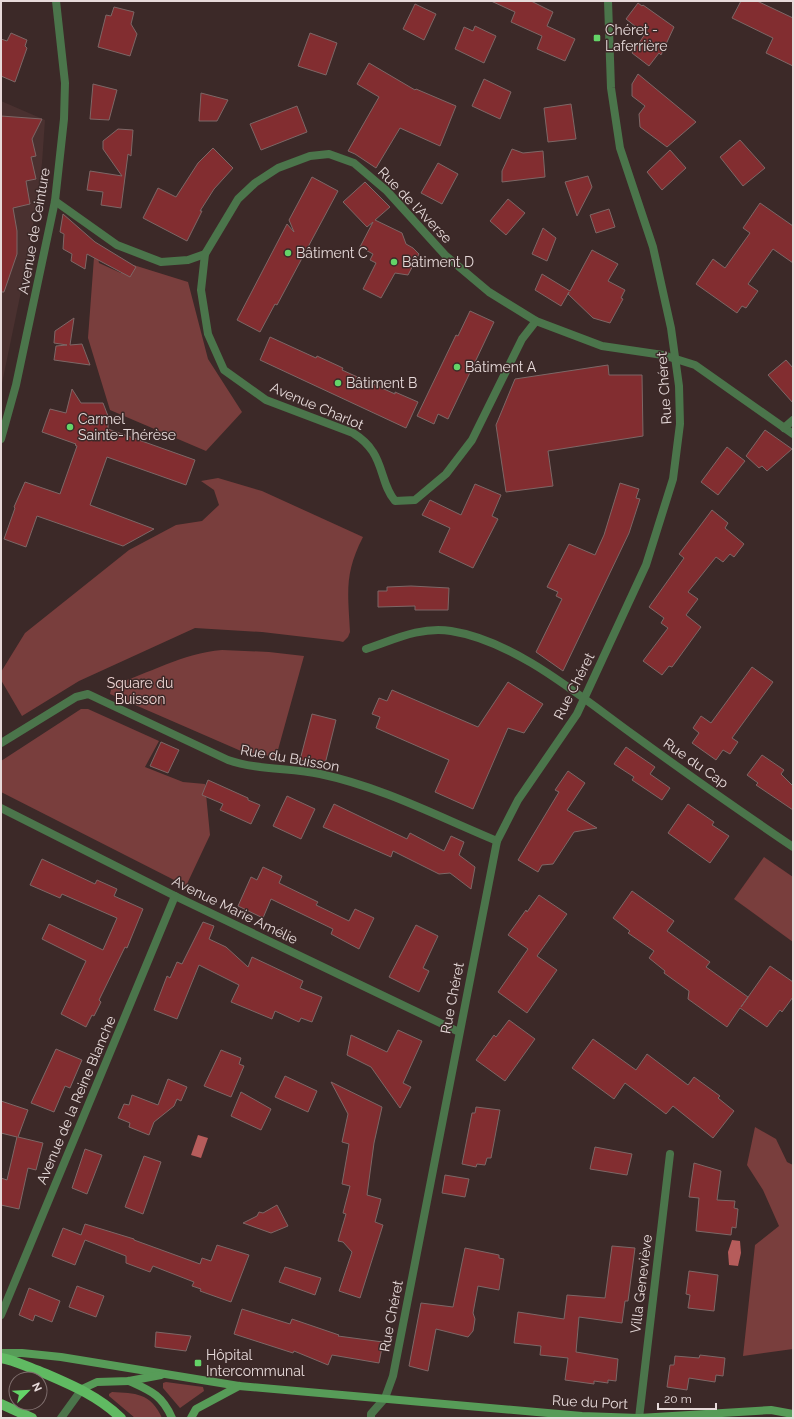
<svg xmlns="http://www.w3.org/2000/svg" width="794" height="1419" viewBox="0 0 794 1419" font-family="Raleway,sans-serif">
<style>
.built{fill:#4a3130}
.green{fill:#793e3d}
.water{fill:#b65c5b}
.building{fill:#822d30;stroke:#7d6766}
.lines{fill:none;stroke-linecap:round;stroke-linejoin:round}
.street{stroke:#4b754b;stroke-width:8}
.secondary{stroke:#579c58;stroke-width:8}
.primary{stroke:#60ba62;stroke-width:10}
.poi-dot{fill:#64d468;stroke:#3c2928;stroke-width:1.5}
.labels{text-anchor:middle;stroke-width:3;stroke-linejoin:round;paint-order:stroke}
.poi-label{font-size:14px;fill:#e7dada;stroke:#3c2928;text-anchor:start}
.street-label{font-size:14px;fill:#e7dada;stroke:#3c2928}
.park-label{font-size:14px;fill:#f1d7d6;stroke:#3c2928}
</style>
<rect width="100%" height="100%" fill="#3c2928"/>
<polygon class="built" points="1,101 45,120 42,163 29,253 1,388"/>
<g class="green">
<polygon points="95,244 99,263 121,273 127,263 188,282 208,359 242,412 206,451 110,410 88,338"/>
<path d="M218 478 262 491 363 537C344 574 348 592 350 632L348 637 343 642 339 641 262 632 195 628 79 681 22 716 1 680V672L25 633 129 550 176 525 202 521 219 505 214 490 201 481Z"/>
<path d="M222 650 269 652 304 656 276 757 241 751 110 694 112 685C149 674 182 653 222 650Z"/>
<polygon points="81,709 88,709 159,741 145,767 183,782 205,784 210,835 186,886 1,792 1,761"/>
<polygon points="764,857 793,877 793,942 734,899"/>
<polygon points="755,1127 776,1139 787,1162 793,1165 793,1349 743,1356 755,1245 779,1226 763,1190 747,1165"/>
<polygon points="166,1382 203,1387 204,1391 180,1408 163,1388 163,1383"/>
<path d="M112 1392C135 1393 151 1393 162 1418H135L109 1396V1394Z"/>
</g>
<g class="water">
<polygon points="198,1135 208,1138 201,1158 191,1155"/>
<polygon points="732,1240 740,1241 741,1253 738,1266 729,1265 728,1252"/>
</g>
<g class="building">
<polygon points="491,1 531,1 553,12 547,26 575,39 565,61 537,49 542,36 511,22 515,12"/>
<polygon points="741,1 757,1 793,18 793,66 766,53 773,38 732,18"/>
<polygon points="638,3 642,6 643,5 674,27 661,55 659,53 649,66 632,53 645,34 626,19"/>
<polygon points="415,4 436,14 424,40 403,29"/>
<polygon points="114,7 134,12 131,24 137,34 130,56 98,47 106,15 111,16"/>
<polygon points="475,26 496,36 484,63 455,49 464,27 473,31"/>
<polygon points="11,33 27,40 25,46 27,48 15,82 1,76 1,39 7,41"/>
<polygon points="310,33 337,43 326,75 298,66"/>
<polygon points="369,63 415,90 416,89 456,106 440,146 400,128 376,168 355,154 348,151 379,97 357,84"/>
<polygon points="638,74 696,122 667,147 640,127 639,114 645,106 632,96 632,84"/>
<polygon points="484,79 511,92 500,119 472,106"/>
<polygon points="93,84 117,90 109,120 90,119"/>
<polygon points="201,93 228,100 217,121 199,121"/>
<polygon points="571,104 576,139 548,142 544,108"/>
<polygon points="297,106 307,132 261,150 250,124"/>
<polygon points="1,116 42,119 32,139 36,156 31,157 36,179 26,181 30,204 13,208 17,231 17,254 4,292 1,292"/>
<polygon points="118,129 133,130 131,156 128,154 121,208 101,205 103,192 87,190 90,171 122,176 103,149 103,141"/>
<polygon points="740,140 765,168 743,186 720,157"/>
<polygon points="213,148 233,168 214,189 200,211 202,211 187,241 143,218 158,188 176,197 198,163"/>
<polygon points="512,149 523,153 543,151 545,177 502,182 502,171"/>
<polygon points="670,150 686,168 662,190 647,172"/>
<polygon points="438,163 458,174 442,204 421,193"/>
<polygon points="588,176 592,187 577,216 565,182"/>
<polygon points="312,177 338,191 277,305 275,304 260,332 237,320 287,224 294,232 289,220"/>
<polygon points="365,182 390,207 375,220 402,233 406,244 413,248 419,254 408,275 395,273 381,298 363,289 376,263 370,260 373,254 360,247 373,222 367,227 343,202"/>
<polygon points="508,199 525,213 506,235 490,221"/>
<polygon points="760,203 793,226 793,263 773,249 748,284 758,291 746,308 742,306 737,313 696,284 713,259 725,268 750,233 743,228"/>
<polygon points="609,209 615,227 596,233 590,215"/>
<polygon points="63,214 95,242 136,267 130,277 87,254 85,269 71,261 72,254 63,249 64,234 60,232"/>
<polygon points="543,228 556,238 547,261 532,254"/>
<polygon points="592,250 618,264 608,281 625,290 621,298 623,299 610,323 593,318 568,294 569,292 561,306 535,290 542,274 570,291"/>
<polygon points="470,311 494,322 448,419 438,414 434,424 417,416 456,335 458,336"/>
<polygon points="74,318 70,345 82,344 90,365 54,360 56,346 67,345 54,343 55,331"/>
<polygon points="270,337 316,358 317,356 343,368 342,370 395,394 395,392 418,402 406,428 260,360"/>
<polygon points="786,360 793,368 793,403 768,375"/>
<polygon points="608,365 609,375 642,375 643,436 548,451 553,486 506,492 496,425 515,379"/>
<polygon points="72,389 81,403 103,403 108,416 108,429 195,460 186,485 107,457 90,505 154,529 123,546 37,516 26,547 4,539 15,508 14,507 25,482 60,494 77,446 75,445 76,444 42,432 50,409 66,413"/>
<polygon points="765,430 792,449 767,471 762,466 759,468 746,456"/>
<polygon points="727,447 745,461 718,495 701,482"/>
<polygon points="620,483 639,489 636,498 640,499 629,533 563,671 536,652 562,599 556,596 558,592 547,587 569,544 595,555 604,535"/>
<polygon points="475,484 501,495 492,516 498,519 473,568 439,552 450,528 422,515 430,500 461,515"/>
<polygon points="712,510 728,523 725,528 744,544 734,557 730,554 723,562 716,557 688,592 698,599 686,615 701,627 672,667 669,666 662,675 643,661 668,628 661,623 664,618 649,607 684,558 679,554"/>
<polygon points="411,586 449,588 448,610 415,610 415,606 378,607 378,591 387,591 387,587"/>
<polygon points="752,667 773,682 732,738 738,742 730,754 723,750 716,760 692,743 699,733 693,728 701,716 711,723"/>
<polygon points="508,682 543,704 524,733 508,728 473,809 435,792 449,760 376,728 380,717 372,714 379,698 387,701 392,690 478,727"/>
<polygon points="312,714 336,720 325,764 300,760"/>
<polygon points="161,742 179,750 168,773 150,766"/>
<polygon points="626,747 655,767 650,774 670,788 662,800 632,780 634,777 614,764"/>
<polygon points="762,755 784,770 781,774 793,786 793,810 756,785 758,783 747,775"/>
<polygon points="568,771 585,783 567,810 597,828 574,832 553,864 542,865 538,872 518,860 559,792 555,790"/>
<polygon points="208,780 248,798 248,800 260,805 251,824 220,810 223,804 202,795"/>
<polygon points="287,796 315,809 301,839 273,826"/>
<polygon points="334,804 407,839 410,833 444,851 451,836 464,842 459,855 475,867 471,889 450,873 439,874 393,851 391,857 323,827"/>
<polygon points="688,804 714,822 712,825 729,836 710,863 668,833"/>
<polygon points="42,859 95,884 97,880 117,889 114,896 143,909 127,948 125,947 99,1000 101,1002 94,1016 92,1015 86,1027 61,1014 86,961 42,939 49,924 103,950 117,918 62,894 60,898 30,885"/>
<polygon points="263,867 282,876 279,883 318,902 316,905 349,921 355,909 374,918 359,949 331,934 333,929 271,899 263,918 238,906 251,877 257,880"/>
<polygon points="632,891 674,921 667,931 710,962 706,967 748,997 741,1007 770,966 793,982 793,997 782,1012 780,1010 767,1027 740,1008 727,1027 688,999 689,991 664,973 665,971 649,958 654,951 628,933 630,931 613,918"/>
<polygon points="539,895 567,914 537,956 557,970 527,1013 498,992 528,949 508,935 526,910 527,912"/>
<polygon points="203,922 214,926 209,939 226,947 248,967 252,957 303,981 300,988 322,997 312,1022 301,1018 299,1022 275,1011 272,1019 231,1002 239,985 199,965 177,1019 154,1010 167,976 170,978 177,962 182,964"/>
<polygon points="416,925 438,936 423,968 429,971 419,992 389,977"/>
<polygon points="509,1020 535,1039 505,1081 476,1060 494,1035 496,1037"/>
<polygon points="398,1030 422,1041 403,1083 411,1087 400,1108 371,1067 347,1055 351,1035 387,1052"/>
<polygon points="593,1039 636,1070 647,1054 688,1085 694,1077 720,1096 718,1098 734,1111 713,1138 673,1106 666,1114 625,1083 614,1099 572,1068"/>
<polygon points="56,1049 82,1060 70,1088 65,1086 54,1112 31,1103"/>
<polygon points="221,1050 241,1058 239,1064 244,1066 231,1097 204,1086"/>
<polygon points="285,1076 317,1091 308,1112 275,1097"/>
<polygon points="168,1079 187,1087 181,1101 177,1099 174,1106 154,1122 149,1135 129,1127 130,1123 118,1118 124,1104 129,1105 132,1095 158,1105"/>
<polygon points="331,1082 382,1107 374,1143 367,1195 381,1199 375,1222 383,1225 360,1298 339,1291 352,1252 343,1242 338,1241 346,1214 343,1213 350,1186 342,1184 349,1144 342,1142 348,1114"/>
<polygon points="241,1092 271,1109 261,1130 231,1116"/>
<polygon points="1,1101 28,1110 18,1137 43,1143 36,1170 28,1168 19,1209 1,1205 1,1178 7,1180 17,1137 1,1133"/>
<polygon points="476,1107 500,1110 491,1158 487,1158 485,1165 477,1164 476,1167 462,1164 472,1113 475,1113"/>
<polygon points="595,1147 632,1154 627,1175 590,1169"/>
<polygon points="85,1149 102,1155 87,1194 72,1188"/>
<polygon points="144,1156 161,1162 143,1214 125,1207"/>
<polygon points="694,1163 721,1171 717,1200 735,1201 734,1208 738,1209 736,1228 732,1227 731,1235 696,1231 699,1198 689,1197"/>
<polygon points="445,1175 469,1179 465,1197 442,1193"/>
<polygon points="277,1205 288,1226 271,1233 243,1223 257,1216 259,1212 263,1213"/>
<polygon points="85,1224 134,1239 134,1240 200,1264 202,1258 211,1261 217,1245 249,1255 231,1302 200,1291 201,1289 192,1286 194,1282 153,1266 150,1272 126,1263 126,1256 85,1240 75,1265 52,1256 63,1228 81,1235"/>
<polygon points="612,1246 635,1248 628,1301 625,1301 622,1323 579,1317 576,1352 618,1359 616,1381 608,1380 608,1383 594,1381 594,1384 565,1380 568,1358 540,1355 541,1346 514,1343 518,1312 564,1319 567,1295 605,1298"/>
<polygon points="465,1248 499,1255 499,1258 504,1259 499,1290 478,1286 473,1313 475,1319 473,1331 468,1337 436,1329 428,1371 409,1366 421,1303 453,1307"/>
<polygon points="285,1267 321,1278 315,1295 279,1282"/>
<polygon points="689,1271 718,1275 714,1311 688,1308 690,1295 686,1294"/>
<polygon points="77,1286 104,1296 96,1317 69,1307"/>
<polygon points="29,1288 60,1301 52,1322 35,1315 33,1321 19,1315"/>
<polygon points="242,1309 290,1324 292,1319 339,1335 338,1336 383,1342 379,1363 332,1355 328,1365 294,1351 293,1353 234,1334"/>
<polygon points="156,1332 191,1336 186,1351 155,1347"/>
<polygon points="700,1355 725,1358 723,1376 716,1375 715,1382 689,1378 687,1390 667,1387 670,1365 674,1365 675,1356 699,1358"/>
</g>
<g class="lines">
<g class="street">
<polyline points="55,201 117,245 161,262 188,260 205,254 238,199 255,183 278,168 310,156 329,154 354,163 387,191 445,255 489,292 536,321 602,346 663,355 695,365 793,434"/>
<path d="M205 254 201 290 208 334 224 370 266 400 353 433C361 438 368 444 373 452 383 467 383 487 395 501L415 500 446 474 472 440 522 339 536 321"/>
<polyline points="784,428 793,420"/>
<polyline points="1,439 16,385 55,201 64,119 65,83 56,1"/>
<path d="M366 649C393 640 421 626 451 631 516 641 582 698 635 736 687 774 740 811 793 847"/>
<path d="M1 743 76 697 88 694 228 760C257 770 290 768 320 774 382 787 439 817 497 841"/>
<polyline points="1,808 175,896 459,1032"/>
<polyline points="1,1315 175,896"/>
<polyline points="61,1418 82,1389"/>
<polyline points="371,1418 371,1414 385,1398 393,1376 497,841 518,800 577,714 646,565 673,479 680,424 679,386 671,328 653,247 620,148 611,88 608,1"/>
<polyline points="639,1418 670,1154"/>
</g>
<g class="secondary">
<polyline points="1,1353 22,1353 61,1357 239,1386 582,1416 639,1418 771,1410 793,1414"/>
<path d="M129 1381C151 1391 162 1395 172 1418"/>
<polyline points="82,1389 97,1382 129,1381 161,1375"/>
<polyline points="191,1418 196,1409 239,1386"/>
</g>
<g class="primary">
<path d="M1 1358C14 1360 27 1367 39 1371 69 1384 97 1395 121 1418"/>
<polyline points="1,1404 32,1418"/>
</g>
</g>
<g class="poi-dot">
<rect x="593" y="34" width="8" height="8" rx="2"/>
<circle cx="288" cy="253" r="4"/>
<circle cx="394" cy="262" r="4"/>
<circle cx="457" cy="367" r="4"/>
<circle cx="338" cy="383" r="4"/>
<circle cx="70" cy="427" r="4"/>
<rect x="194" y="1359" width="8" height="8" rx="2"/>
</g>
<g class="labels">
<g class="poi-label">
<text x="605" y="35">Chéret -<tspan x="605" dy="16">Laferrière</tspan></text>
<text x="296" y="258">Bâtiment C</text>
<text x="402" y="267">Bâtiment D</text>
<text x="465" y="372">Bâtiment A</text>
<text x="346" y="388">Bâtiment B</text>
<text x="78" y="424">Carmel<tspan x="78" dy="16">Sainte-Thérèse</tspan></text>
<text x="206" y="1360">Hôpital<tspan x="206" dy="16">Intercommunal</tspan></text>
</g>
<g class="street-label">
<text transform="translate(415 205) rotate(46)" y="5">Rue de l'Averse</text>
<text transform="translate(34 231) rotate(-80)" y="5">Avenue de Ceinture</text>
<text transform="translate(664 388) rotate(-94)" y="5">Rue Chéret</text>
<text transform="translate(317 406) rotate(23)" y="5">Avenue Charlot</text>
<text transform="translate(574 686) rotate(-63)" y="5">Rue Chéret</text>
<text transform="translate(290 758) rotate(10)" y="5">Rue du Buisson</text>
<text transform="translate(696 763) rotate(35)" y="5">Rue du Cap</text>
<text transform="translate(235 910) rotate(26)" y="5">Avenue Marie Amélie</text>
<text transform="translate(452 998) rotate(-79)" y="5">Rue Chéret</text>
<text transform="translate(76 1100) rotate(-67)" y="5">Avenue de la Reine Blanche</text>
<text transform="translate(641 1284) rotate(-83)" y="5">Villa Geneviève</text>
<text transform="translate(391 1316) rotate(-79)" y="5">Rue Chéret</text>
<text transform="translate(590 1402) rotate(3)" y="5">Rue du Port</text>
</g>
<g class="park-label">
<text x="140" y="688">Square du<tspan x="140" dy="16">Buisson</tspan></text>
</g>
</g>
<rect width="794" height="1419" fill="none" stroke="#e7dada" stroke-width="4"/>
<g transform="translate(28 1391) rotate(66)"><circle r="19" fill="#3c2928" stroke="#80706f"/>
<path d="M0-3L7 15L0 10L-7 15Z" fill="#64d468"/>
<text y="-6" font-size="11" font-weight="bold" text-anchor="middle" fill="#e7dada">N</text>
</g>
<path d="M658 1403v6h58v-6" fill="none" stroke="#e7dada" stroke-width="2"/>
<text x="664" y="1403" font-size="12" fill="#e7dada" stroke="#3c2928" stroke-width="3" paint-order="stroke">20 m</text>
</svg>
